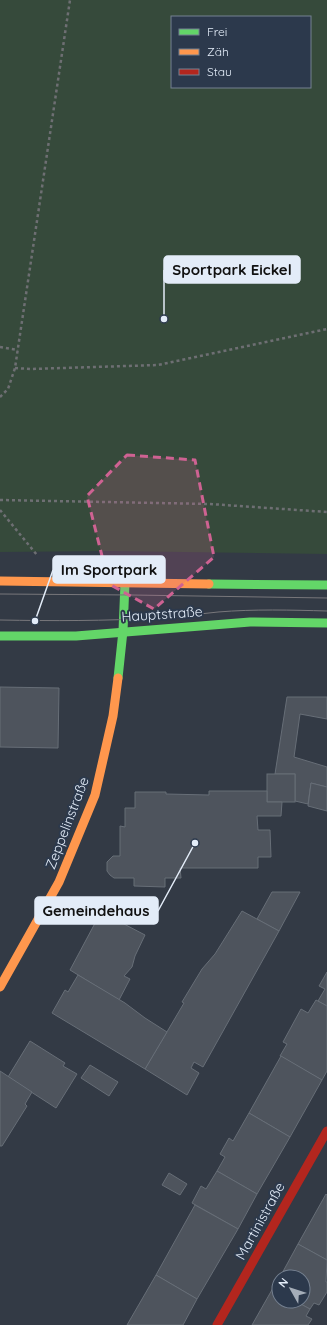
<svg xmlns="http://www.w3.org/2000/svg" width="327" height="1325" viewBox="0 0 327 1325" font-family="Quicksand,sans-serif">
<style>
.green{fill:#364a3b;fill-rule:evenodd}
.building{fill:#4e545d;stroke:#676e77}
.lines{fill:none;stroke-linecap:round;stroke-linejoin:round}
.path{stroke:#6e6f73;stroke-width:2.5;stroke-dasharray:3 3;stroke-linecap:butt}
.fast{stroke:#63d668;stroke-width:9}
.slow{stroke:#ff974d;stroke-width:9}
.jam{stroke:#b3261e;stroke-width:9}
.tram{stroke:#78777b;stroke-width:1}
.marked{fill:#ce6292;fill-opacity:0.2;stroke:#ce6292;stroke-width:3;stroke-dasharray:8 5;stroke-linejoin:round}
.labels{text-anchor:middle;stroke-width:4;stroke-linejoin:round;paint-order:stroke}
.street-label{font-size:14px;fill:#e3ecf8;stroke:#2c394c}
.leader{fill:none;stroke:#e3ecf8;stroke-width:1.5}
.callout-dot{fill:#e3ecf8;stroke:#2c394c;stroke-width:1.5}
.callout{fill:#e3ecf8;stroke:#e3ecf8;stroke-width:1.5}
.callout-label{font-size:15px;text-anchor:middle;font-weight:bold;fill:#111}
</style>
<rect width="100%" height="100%" fill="#333a45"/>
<path class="green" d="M0 0H327V554L109 551 0 552ZM172 17H310V87H172Z"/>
<g class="building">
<polygon points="0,687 59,688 58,748 0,747"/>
<polygon points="287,697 327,697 327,719 300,714 294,757 327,767 327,787 311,783 308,804 295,801 295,774 275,774"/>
<rect x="267" y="774" width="28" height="28"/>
<polygon points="311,783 327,787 327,811 308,806"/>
<polygon points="209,791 267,791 267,802 282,802 281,816 257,816 258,830 270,830 271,857 258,857 258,868 180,868 181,878 165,878 165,887 134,886 134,878 114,878 110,875 107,871 107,862 113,856 120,856 120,826 125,827 125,808 135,808 135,792 166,792 166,794 209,795"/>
<polygon points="272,892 300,892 279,931 257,919"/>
<polygon points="242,911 279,931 203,1067 194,1062 191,1068 199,1073 187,1095 145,1069 184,1003 182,1002 202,969 215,954"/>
<polygon points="101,912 145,935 135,956 132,967 124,976 130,979 119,1000 70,970"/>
<polygon points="327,972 327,1006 318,1001 325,989 319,986"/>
<polygon points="78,975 125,1003 145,1018 167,1032 145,1069 52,1013 65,990 68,992"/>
<polygon points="316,1000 327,1006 327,1071 322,1080 280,1056 287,1044 283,1042 301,1009 308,1013"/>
<polygon points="30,1041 65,1063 63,1066 77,1074 56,1108 8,1077"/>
<polygon points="281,1056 322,1080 290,1137 249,1113"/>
<polygon points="90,1065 118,1082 109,1096 81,1078"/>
<polygon points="0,1071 32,1092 25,1104 27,1106 2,1146 0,1146"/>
<polygon points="249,1113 290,1137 257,1194 217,1171 225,1157 220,1154 229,1138 233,1141"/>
<polygon points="217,1171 257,1194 238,1229 192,1203 201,1186 206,1189"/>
<polygon points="169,1173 187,1184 180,1195 162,1185"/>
<polygon points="326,1194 327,1195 327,1260 298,1244"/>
<polygon points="195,1205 238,1229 197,1299 156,1275"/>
<polygon points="298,1244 327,1260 326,1282 327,1282 327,1292 319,1305 314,1303 310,1309 295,1301 303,1301 303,1277 280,1277"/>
<polygon points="156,1275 197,1299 183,1325 127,1325"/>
<polygon points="273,1288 279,1292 279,1301 295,1301 310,1309 306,1316 312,1319 308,1325 252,1325"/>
</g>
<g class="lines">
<g class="path">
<polyline points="0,347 18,350"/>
<polyline points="15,368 30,369 158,365 327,329"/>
<polyline points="0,397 8,389 15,368 70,0"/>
<polyline points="0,500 210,504 327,512"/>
<polyline points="0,510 37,555"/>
</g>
<g class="fast">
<polyline points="209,584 327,585"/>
<polyline points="0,636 76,636 250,622 327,623"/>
<polyline points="118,678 123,631 125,583"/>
</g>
<g class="slow">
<polyline points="0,581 209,584"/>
<polyline points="0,987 59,882 95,795 113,716 118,678"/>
</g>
<polyline class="jam" points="217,1325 327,1131"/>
<g class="tram">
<polyline points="0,594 132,595 327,598"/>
<path d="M0 620C53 621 105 621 158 618 178 617 198 614 218 612 254 609 291 610 327 611"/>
</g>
</g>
<path class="marked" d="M127 455 195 460 214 557 154 609 109 584 87 496Z"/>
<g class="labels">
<g class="street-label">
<text transform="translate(162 614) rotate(-4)" y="5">Hauptstraße</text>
<text transform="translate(67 823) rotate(-69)" y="5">Zeppelinstraße</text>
<text transform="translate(260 1221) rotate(-61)" y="5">Martinistraße</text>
</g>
</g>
<path class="leader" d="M164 319L164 270M35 621L53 570M195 843L158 911"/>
<g class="callout-dot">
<circle cx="164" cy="319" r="4"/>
<circle cx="35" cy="621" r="4"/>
<circle cx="195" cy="843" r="4"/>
</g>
<g class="callout">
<rect x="164" y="256" width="136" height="27" rx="4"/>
<rect x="53" y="556" width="112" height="27" rx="4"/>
<rect x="35" y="897" width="123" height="27" rx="4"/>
</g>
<g class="callout-label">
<text x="232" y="275">Sportpark Eickel</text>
<text x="109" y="575">Im Sportpark</text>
<text x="96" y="916">Gemeindehaus</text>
</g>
<rect x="171" y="16" width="140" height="72" fill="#2c394c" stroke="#758191"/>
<rect x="179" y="29" width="20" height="6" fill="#63d668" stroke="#758191"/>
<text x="207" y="36" font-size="12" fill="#e3ecf8">Frei</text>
<rect x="179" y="49" width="20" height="6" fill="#ff974d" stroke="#758191"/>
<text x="207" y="56" font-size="12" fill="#e3ecf8">Zäh</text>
<rect x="179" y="69" width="20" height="6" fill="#b3261e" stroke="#758191"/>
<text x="207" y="76" font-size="12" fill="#e3ecf8">Stau</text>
<g transform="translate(291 1289) rotate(309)"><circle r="19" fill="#2c394c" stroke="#758191"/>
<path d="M0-3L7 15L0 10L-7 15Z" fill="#a5aeb9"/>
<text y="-6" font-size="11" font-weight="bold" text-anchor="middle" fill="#e3ecf8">N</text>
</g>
</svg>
